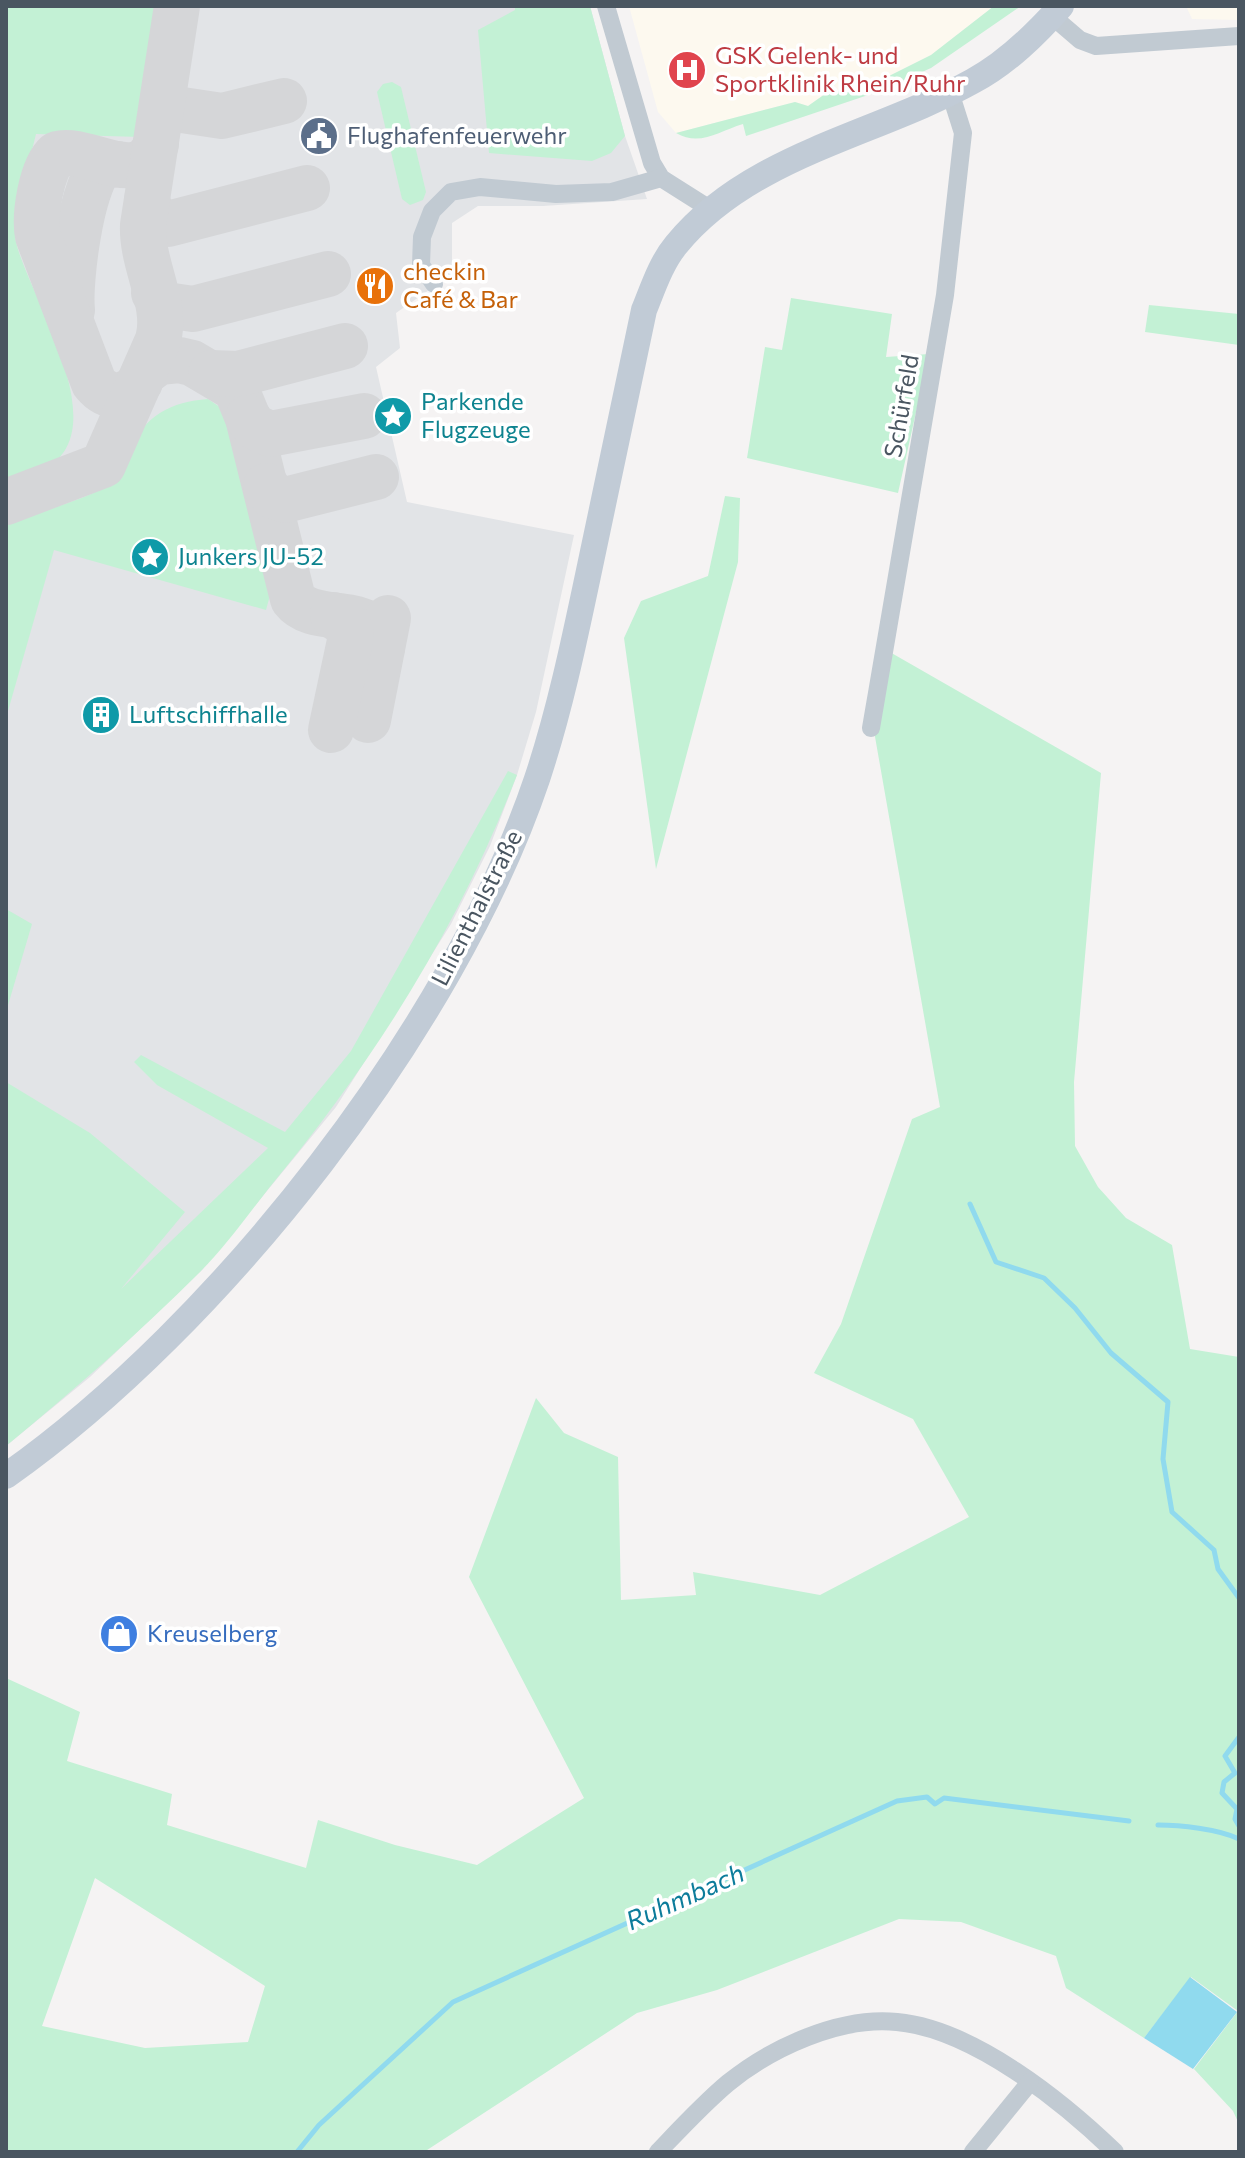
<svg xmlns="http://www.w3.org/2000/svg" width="1245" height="2158" viewBox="0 0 1245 2158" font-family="Commissioner,sans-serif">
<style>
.commercial{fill:#fdf9ef}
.airport{fill:#e2e4e7}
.green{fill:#c3f1d5;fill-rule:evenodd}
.water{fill:#90daee}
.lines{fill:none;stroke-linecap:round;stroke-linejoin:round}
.stream{stroke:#90daee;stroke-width:5}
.taxiway{stroke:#d5d6d8;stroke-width:46}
.street{stroke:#c1cad2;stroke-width:18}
.secondary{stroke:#c1cbd6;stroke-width:26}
.labels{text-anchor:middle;stroke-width:7;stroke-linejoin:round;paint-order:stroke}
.health-label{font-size:24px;fill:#be3a42;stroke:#fff;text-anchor:start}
.service-label{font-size:24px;fill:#4e5e75;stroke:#fff;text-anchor:start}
.food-label{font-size:24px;fill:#c56008;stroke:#fff;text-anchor:start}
.culture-label{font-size:24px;fill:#0d838f;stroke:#fff;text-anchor:start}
.street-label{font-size:24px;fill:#4a5661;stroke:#fff}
.shop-label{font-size:24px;fill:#366cbe;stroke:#fff;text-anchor:start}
.water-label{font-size:26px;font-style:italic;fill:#0c7c9b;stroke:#fff}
</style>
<rect width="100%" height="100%" fill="#f5f3f3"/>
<g class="commercial">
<polygon points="629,6 994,6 931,55 871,85 825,94 808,106 795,102 676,133 658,112"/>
<polygon points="1186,6 1239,6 1239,20 1192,19"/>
</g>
<polygon class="airport" points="6,6 590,6 625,136 647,199 543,206 478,206 452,223 452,274 396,313 400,348 376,367 407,502 574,535 536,712 517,775 490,846 451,924 336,1107 202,1270 90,1377 6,1446"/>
<g class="green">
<path d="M6 6H161L141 137 36 134C31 155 12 226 16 242 28 294 112 420 52 464 41 472 19 475 6 480Z"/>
<polygon points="515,6 590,6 625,136 611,153 592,161 489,153 478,30 515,10"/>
<path d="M994 6H1021L931 68 877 92 746 136 743 124C719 131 700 147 676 133L795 102 808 106 825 94 871 85 931 55Z"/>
<polygon points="392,82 401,87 426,192 423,200 410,205 402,199 377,92 383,84"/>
<polygon points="791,298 892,314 886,357 929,354 898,493 747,458 765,347 782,350"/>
<polygon points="1149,305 1239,314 1239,345 1145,332"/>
<path d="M208 399 230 414 272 588 266 610 54 550 6 718V523C32 514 92 498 111 483 121 475 125 461 130 450 145 415 171 402 208 399Z"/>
<polygon points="725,496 740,498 738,562 656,869 624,638 641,601 708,576"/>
<path d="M888 651 1101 773 1074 1082 1075 1146 1098 1187 1126 1218 1172 1245 1190 1349 1239 1357V2124L1233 2111 1194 2069 1238 2011 1191 1977 1144 2038 1066 1988 1056 1956 961 1922 899 1919 717 1990 637 2013 424 2152H6V1678L80 1712 67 1761 172 1794 167 1825 306 1868 318 1820 395 1845 477 1865 584 1798 469 1577 536 1398 564 1433 618 1457 621 1600 696 1595 693 1572 820 1595 969 1517 913 1419 814 1373 841 1324 912 1119 940 1107 874 731ZM95 1878 265 1986 248 2042 145 2048 42 2026Z"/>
<path d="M508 771 517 775C457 930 375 1060 269 1188 247 1216 225 1247 200 1272 138 1334 73 1391 6 1446V1082L90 1133 185 1212 121 1289 268 1148 157 1085 134 1062 141 1055 285 1132 351 1051Z"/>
<polygon points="6,909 32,924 6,1012"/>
</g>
<polygon class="water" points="1190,1977 1237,2012 1193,2069 1144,2038"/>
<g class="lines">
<g class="stream">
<polyline points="970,1204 996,1262 1044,1278 1075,1308 1111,1353 1168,1402 1163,1459 1172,1512 1214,1550 1218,1569 1239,1598"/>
<polyline points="1239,1737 1225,1756 1235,1773 1224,1782 1222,1793 1237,1809 1235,1819 1239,1826"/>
<path d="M1158 1825C1179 1825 1219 1829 1239 1839"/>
<polyline points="297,2152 319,2125 453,2002 897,1801 927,1797 935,1804 944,1798 1129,1821"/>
</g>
<g class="taxiway">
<polyline points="162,107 222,116 284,101"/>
<polyline points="147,200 151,214 168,224 307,188"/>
<polyline points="154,293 166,305 193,309 328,274"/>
<path d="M72 310C69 282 81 187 101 167L117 164"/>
<path d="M144 373 159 362 179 360 192 363 236 389 248 418 293 599C315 628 377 601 382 648"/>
<polyline points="211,373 238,374 345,346"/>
<path d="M140 382C126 399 108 400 94 383L38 236C34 216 41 168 57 154 89 146 139 190 156 144"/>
<polyline points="248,418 255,427 270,434 364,416"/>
<polyline points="266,486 273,496 285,500 376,477"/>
<path d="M6 502 103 465 158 340C168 304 141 263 143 225L177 6"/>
<polyline points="368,720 388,618"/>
<polyline points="331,730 351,636 349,627 333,615"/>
</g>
<g class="street">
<polyline points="606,6 652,163 661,178 710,209"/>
<polyline points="1052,16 1080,40 1096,46 1239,36"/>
<polyline points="434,284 421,265 422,237 432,211 451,192 480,187 556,194 612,192 661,178"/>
<polyline points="871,728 945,295 963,133 950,92"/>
<path d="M658 2152C680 2129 703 2104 728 2083 771 2048 840 2016 897 2022 973 2029 1062 2101 1115 2152"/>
<polyline points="973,2152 1030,2082"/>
</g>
<path class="secondary" d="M6 1476C220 1325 453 1028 537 779 560 710 575 637 590 566 608 481 626 395 644 310 653 288 661 263 676 245 749 155 876 135 973 81 1007 63 1036 34 1061 6"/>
</g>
<defs>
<g id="hospital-disc" transform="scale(2)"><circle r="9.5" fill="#e0444e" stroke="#fff"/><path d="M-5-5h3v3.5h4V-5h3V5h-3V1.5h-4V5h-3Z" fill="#fff"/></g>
<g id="civic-disc" transform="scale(2)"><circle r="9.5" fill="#5c6f8a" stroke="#fff"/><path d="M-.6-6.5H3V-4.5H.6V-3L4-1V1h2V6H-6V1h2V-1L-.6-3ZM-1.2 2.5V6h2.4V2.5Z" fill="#fff"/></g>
<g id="restaurant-disc" transform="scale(2)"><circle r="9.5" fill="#e8710a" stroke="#fff"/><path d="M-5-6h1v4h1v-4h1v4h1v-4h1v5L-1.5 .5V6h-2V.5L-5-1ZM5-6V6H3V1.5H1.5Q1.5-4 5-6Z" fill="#fff"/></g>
<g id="sight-disc" transform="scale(2)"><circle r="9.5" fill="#0f9aa8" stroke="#fff"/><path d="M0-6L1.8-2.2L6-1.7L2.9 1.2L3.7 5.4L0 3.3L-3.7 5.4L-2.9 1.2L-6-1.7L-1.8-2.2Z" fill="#fff"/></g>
<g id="building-disc" transform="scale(2)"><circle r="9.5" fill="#0f9aa8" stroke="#fff"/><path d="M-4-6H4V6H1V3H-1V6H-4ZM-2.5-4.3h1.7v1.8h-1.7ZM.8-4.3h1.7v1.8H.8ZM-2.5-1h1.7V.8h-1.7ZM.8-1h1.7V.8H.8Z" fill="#fff"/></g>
<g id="shop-disc" transform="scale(2)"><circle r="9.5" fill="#3f7fe0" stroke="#fff"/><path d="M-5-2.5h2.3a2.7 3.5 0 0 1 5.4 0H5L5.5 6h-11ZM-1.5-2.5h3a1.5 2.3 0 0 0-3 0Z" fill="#fff"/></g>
</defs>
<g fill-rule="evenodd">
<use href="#hospital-disc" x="687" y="70"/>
<use href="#civic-disc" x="319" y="136"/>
<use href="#restaurant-disc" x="375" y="286"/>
<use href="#sight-disc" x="393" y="416"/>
<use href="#sight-disc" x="150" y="557"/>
<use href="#building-disc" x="101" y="715"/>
<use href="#shop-disc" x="119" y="1634"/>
</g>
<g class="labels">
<g class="health-label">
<text x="715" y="64">GSK Gelenk- und<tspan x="715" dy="28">Sportklinik Rhein/Ruhr</tspan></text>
</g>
<g class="service-label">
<text x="347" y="144">Flughafenfeuerwehr</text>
</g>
<g class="food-label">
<text x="403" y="280">checkin<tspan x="403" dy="28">Café &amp; Bar</tspan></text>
</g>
<g class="culture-label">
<text x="421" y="410">Parkende<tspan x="421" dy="28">Flugzeuge</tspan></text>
<text x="178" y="565">Junkers JU-52</text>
<text x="129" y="723">Luftschiffhalle</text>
</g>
<g class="street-label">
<text transform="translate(902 406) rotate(-80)" y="8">Schürfeld</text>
<text transform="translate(477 908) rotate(-63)" y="8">Lilienthalstraße</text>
</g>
<g class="shop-label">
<text x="147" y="1642">Kreuselberg</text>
</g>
<g class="water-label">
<text transform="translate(685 1897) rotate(-24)" y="9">Ruhmbach</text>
</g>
</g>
<rect width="1245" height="2158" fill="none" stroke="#4a5661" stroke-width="16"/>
</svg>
